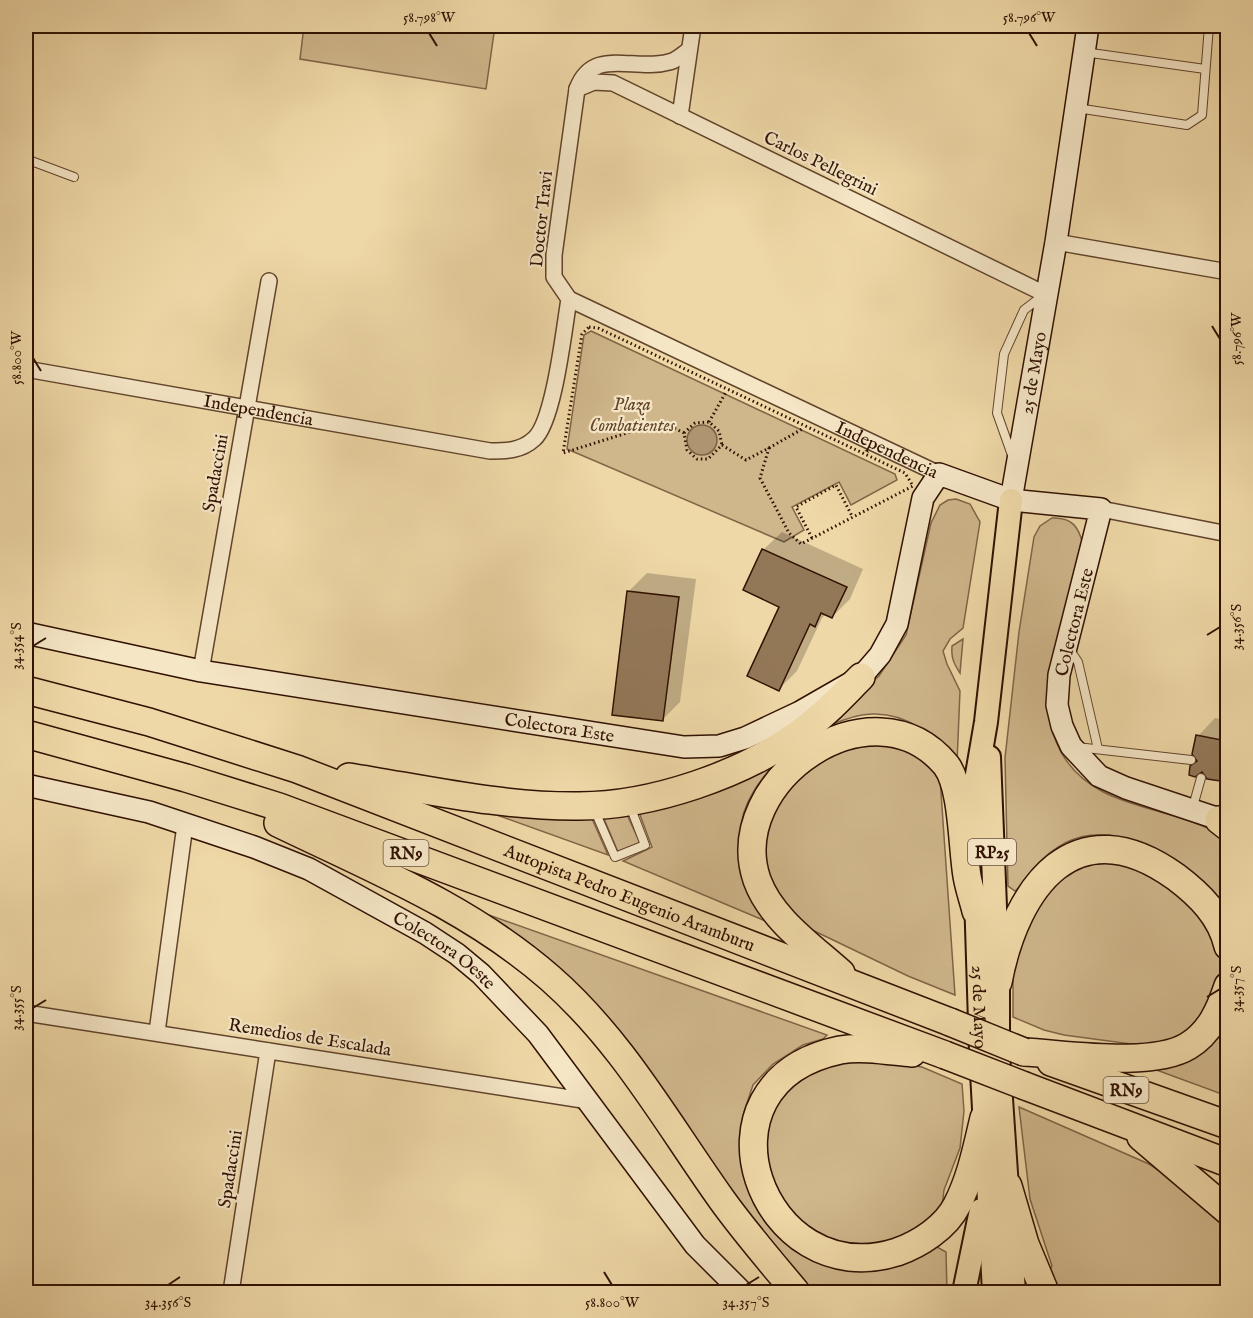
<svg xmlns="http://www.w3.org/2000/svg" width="1253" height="1318" viewBox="0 0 1253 1318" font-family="'IM FELL English',serif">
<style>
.green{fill:#cfb68b;stroke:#806446;stroke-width:1.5}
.water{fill:#ae946f;stroke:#7c6043;stroke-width:1.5}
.shadow{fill:#0003}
.building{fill:#937858;stroke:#301102;stroke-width:1.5}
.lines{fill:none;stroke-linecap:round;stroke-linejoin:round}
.lane-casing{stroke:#60432b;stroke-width:10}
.street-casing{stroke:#60432b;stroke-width:18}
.secondary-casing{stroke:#301102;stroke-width:24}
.primary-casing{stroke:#301102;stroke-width:26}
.highway-casing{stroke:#301102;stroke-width:30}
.path{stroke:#301102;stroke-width:3;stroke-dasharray:1.5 3;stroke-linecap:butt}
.lane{stroke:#f5e6c6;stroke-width:8}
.street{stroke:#f5e6c6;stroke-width:15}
.secondary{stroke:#f5e6c6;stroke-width:21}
.primary{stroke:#efd8a7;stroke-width:22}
.highway{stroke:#efd8a7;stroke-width:27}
.highway-bridge-casing{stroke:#301102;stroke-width:30;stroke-linecap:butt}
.highway-bridge{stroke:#efd8a7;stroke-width:27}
.ticks{fill:none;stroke:#301102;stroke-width:2}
.labels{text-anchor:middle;stroke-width:4.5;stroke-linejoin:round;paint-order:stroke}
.shield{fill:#f5e6c6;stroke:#6b513d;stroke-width:1.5}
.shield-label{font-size:16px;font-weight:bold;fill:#301102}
.street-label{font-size:18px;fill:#301102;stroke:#f5e6c6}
.park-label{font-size:18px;font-style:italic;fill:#60432b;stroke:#f5e6c6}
.neatline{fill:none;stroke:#301102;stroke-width:2}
.ticks-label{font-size:15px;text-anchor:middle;fill:#301102}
</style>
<rect width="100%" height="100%" fill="#efd8a7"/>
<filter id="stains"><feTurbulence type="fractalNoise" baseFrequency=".00333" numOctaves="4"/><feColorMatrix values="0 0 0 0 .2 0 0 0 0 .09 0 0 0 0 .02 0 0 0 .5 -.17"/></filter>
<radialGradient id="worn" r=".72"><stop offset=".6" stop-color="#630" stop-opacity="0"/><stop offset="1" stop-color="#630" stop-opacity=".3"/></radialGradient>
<g class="green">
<polygon points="304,26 495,26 486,89 300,59"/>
<polygon points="591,331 895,474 897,480 851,505 839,482 792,507 804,530 784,542 567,449 584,335"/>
<path d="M956 499 970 504 980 522 963 628 950 639 943 651 947 664 960 691 957 763C937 737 908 713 873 714 822 715 738 779 741 834 741 841 746 850 748 856 754 878 761 900 768 922L623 861 652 847 637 807 834 714 879 676 906 635 931 523 940 505 948 500Z"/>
<path d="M1052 518C1072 517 1079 527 1083 545L1049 677C1045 705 1048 727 1061 752 1095 814 1175 803 1227 839V912C1199 867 1120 814 1065 843 1054 849 1044 857 1036 866 1028 874 1024 884 1015 891L1008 886 1005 758 1019 632 1034 537 1040 526Z"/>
<path d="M963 639 960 673C954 664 951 658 952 646Z"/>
<polygon points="903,743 940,778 955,995 908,976 806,927 796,919 779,894 766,868 761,849 776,796 830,750"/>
<polygon points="624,808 640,843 618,852 602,814"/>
<polygon points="483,810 590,814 608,855"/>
<polygon points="1100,855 1173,882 1221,939 1223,966 1220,988 1196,1026 1180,1037 1146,1046 1064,1035 1044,1030 1013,1017 1013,960 1023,930 1056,873"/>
<polygon points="486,914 827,1035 823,1039 803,1045 773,1064 753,1085 744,1112 740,1139 748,1180 805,1252 930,1243 946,1252 947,1292 804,1292 504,929"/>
<polygon points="1227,1003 1227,1096 1151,1068"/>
<polygon points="869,1059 922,1067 962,1084 964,1111 960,1148 944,1190 942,1207 920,1231 867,1251 796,1227 760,1162 779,1086 816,1066"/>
<polygon points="1019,1107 1149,1164 1193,1193 1227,1223 1227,1292 1052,1292 1045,1278 1052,1266 1030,1199"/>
</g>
<circle class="water" cx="702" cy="440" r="15"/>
<g class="shadow">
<polygon points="782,532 863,569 850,599 832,617 826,614 822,618 797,671 779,689 781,606 745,589 764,549"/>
<polygon points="647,573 696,579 680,702 662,720 629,591"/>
<polygon points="1215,718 1228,720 1228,781 1208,777 1198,760 1198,736"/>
</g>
<g class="building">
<polygon points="762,549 847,587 832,618 821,613 815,627 810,624 779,691 747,676 779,607 743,590"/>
<polygon points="627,591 679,597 663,721 612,715"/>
<polygon points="1196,735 1227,741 1227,782 1207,779 1202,772 1195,777 1189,775 1190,766 1197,761 1192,754"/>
</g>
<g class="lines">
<g class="lane-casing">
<g id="lane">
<polyline points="1084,52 1205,69"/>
<polyline points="1077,108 1187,125 1202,115 1209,26"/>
<polyline points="26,159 74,177"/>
<polyline points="1013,458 997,413 1004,354 1024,310 1041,297"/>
<polyline points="1070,650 1078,662 1098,749"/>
<polyline points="1077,747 1191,760"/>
<polyline points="594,809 615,857 645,845 630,806"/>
<polyline points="1192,810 1201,778"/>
</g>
</g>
<g class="street-casing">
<g id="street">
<polyline points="577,89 594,82 613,83 1045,294"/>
<polyline points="680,116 693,26"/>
<polyline points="1056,242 1228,272"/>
<path id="s1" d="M569 299 939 474"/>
<path id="s2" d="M26 369 490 451C506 451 521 451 534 439 554 422 564 329 569 299L554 277V255L577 89C593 46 634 72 669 62 676 61 683 54 689 50"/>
<polyline points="1101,509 1228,534"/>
<polyline points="201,671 269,281"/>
<polyline points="26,1013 589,1101"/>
<polyline points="157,1032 185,825"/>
<polyline points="231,1292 268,1051"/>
</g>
</g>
<g class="secondary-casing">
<g id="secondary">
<path id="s3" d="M1011 500 1056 242 1088 26"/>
<path id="s4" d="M26 633 201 671 684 747 719 746 745 738 800 712 861 677 880 655 897 624 923 498 939 474 1011 500 1101 509 1059 675 1057 705 1062 726 1071 746 1099 776 1126 788 1228 822"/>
<path id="s5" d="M26 785 149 812 254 847 309 869 425 933 457 954 481 974 538 1034 695 1245 742 1292"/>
</g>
</g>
<g class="primary-casing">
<g id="primary">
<polyline points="989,757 998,982 998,1054 1014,1292"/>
<polyline points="975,847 974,792 986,722 1011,500"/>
<path id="s6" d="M976 895 981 1054 994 1292"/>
<polyline points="964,1292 981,1210"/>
</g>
</g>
<g class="highway-casing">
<g id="highway">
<path id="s7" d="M26 690 149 722 297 769 950 1022"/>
<polyline points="26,734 186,778 279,807 945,1055"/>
<path d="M349 777C425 789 502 807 579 806 651 806 743 775 801 732 824 716 842 696 861 677"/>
<polyline points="1219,820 1228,827"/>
<path d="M278 823C373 869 470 908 550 978 622 1041 667 1123 722 1200 745 1232 771 1262 796 1292"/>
<path d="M841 973C811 946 771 919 757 880 723 781 873 677 946 765 963 787 962 847 967 876 969 888 973 899 976 911"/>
<path d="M998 982C1016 886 1076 805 1176 877 1200 895 1221 916 1228 946"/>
<path d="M1024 1052C1066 1054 1152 1068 1188 1046 1210 1033 1220 1010 1228 986"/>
<path d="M912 1053C890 1051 862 1046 840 1050 683 1083 762 1295 897 1252 920 1244 946 1227 957 1205 971 1178 977 1147 984 1118"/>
<polyline points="1051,1062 1228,1125"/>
<polyline points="1025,1086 1228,1163"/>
<polyline points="1141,1137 1228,1211"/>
<polyline points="1008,1186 1025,1244 1045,1292"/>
</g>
</g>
<g class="path">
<polygon points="589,327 598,328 905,473 913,486 801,544 789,533 760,478 769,448 746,460 722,445 708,459 697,459 687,450 684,433 662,422 563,453 582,334"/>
<polyline points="709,422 726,392"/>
<polyline points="684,433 695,423 709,422 719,431 722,445"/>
<polyline points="769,448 804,428"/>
<polyline points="812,538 796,507 836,485 852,516"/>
</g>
<use href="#lane" class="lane"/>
<use href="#street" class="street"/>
<use href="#secondary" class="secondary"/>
<use href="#primary" class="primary"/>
<use href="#highway" class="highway"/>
<g class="highway-bridge-casing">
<g id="highway-bridge">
<polyline points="950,1022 1024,1052"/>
<polyline points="945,1055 1025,1086"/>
</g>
</g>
<use href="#highway-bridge" class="highway-bridge"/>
</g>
<path class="ticks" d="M429 33 437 46M1029 33 1037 46M1212 326 1220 339M33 358 41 371M1207 635 1220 627M33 646 46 638M1207 997 1220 989M33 1008 46 1000M604 1272 612 1285M168 1285 180 1277M746 1285 759 1277"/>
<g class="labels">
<g class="shield">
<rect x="968" y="839" width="48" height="26" rx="4.5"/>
<rect x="383.5" y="840" width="45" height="26" rx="4.5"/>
<rect x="1103.5" y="1077" width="45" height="26" rx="4.5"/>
</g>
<g class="shield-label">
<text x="992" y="858">RP25</text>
<text x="406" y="859">RN9</text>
<text x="1126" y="1096">RN9</text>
</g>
<g class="street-label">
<text transform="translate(821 163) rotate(26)" y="6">Carlos Pellegrini</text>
<text transform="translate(541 219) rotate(-84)" y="6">Doctor Travi</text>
<text dy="6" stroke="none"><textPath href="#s3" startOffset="129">25 de Mayo</textPath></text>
<text dy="6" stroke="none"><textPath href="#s2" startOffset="236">Independencia</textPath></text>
<text dy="6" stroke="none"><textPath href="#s1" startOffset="352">Independencia</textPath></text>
<text transform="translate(215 473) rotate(-80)" y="6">Spadaccini</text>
<text transform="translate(1074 622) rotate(-76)" y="6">Colectora Este</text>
<text dy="6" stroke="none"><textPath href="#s4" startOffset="542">Colectora Este</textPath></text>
<text dy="6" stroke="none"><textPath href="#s7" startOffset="639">Autopista Pedro Eugenio Aramburu</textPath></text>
<text dy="6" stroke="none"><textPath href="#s5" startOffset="454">Colectora Oeste</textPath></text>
<text dy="6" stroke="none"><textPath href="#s6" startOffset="112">25 de Mayo</textPath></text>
<text transform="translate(310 1037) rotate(9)" y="6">Remedios de Escalada</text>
<text transform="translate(230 1169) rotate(-81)" y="6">Spadaccini</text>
</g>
<g class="park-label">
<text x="632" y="410">Plaza<tspan x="632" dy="21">Combatientes</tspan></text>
</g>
</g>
<rect width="1253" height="1318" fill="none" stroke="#efd8a7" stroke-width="66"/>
<rect x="33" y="33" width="1187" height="1252" class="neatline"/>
<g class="ticks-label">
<text x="429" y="22">58.798°W</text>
<text x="1029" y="22">58.796°W</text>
<text transform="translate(1236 339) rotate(-90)" y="5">58.796°W</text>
<text transform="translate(16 358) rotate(-90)" y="5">58.800°W</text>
<text transform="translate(1236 627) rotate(-90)" y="5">34.356°S</text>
<text transform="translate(16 646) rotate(-90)" y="5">34.354°S</text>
<text transform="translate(1236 989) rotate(-90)" y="5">34.357°S</text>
<text transform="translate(16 1008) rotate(-90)" y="5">34.355°S</text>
<text x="168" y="1307">34.356°S</text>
<text x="612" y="1307">58.800°W</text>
<text x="746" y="1307">34.357°S</text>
</g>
<rect width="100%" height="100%" filter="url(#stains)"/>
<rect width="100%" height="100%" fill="url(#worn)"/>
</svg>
